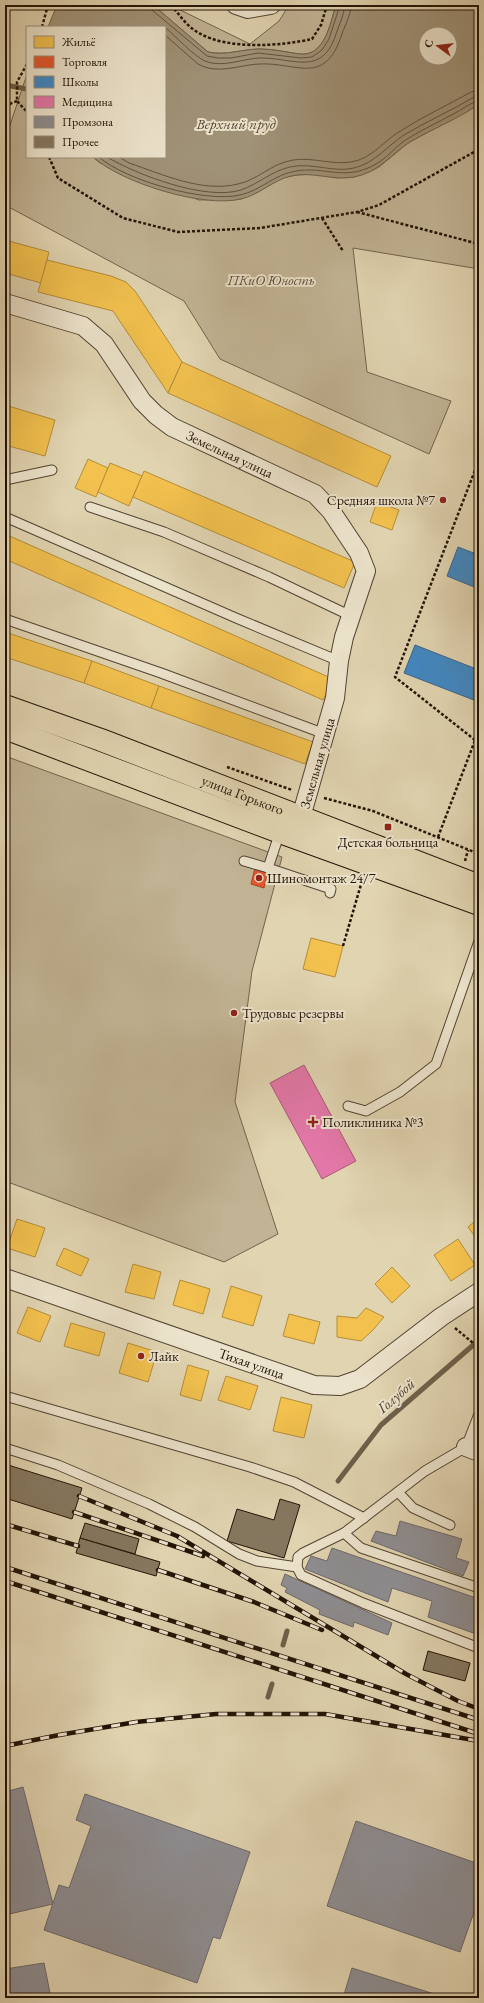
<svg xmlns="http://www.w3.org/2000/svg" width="484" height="2003" viewBox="0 0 484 2003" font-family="'EB Garamond',serif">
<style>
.green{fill:#c1b394;stroke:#72634d}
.water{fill:#a09277;stroke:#6e5f4a;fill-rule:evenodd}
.homes{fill:#f2c14e;stroke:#b48d38}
.shops{fill:#e4572e;stroke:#aa4322}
.schools{fill:#3f88c5;stroke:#36658c}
.health{fill:#e377a8;stroke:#a95977}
.industry{fill:#8d8d92;stroke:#6d6868}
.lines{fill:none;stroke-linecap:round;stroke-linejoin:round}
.shore{stroke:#61523e;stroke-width:1}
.stream{stroke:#6e5f4a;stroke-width:5}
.building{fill:#85775f;stroke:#221306}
.lane-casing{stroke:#524331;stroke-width:11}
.street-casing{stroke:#524331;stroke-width:20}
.primary-casing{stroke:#221306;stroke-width:24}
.path{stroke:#221306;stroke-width:2.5;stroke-dasharray:3 2;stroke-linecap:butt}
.lane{stroke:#ece3cc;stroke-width:9}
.street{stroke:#ece3cc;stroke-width:18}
.primary{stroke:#e1d4b1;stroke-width:22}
.rail-casing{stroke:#221306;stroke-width:4.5}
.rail{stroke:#ece3cc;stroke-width:3;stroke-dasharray:9;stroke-linecap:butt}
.poi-dot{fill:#8f2418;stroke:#ece3cc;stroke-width:1.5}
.labels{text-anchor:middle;stroke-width:4;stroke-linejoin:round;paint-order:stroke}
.park-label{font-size:14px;font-style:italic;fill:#5a4b38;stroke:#ece3cc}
.street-label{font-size:14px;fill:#221306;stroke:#ece3cc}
.poi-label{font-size:14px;fill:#221306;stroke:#ece3cc;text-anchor:start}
.water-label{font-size:15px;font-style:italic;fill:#544633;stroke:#ece3cc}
</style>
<rect width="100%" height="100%" fill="#e1d4b1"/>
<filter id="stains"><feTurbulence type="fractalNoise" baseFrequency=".005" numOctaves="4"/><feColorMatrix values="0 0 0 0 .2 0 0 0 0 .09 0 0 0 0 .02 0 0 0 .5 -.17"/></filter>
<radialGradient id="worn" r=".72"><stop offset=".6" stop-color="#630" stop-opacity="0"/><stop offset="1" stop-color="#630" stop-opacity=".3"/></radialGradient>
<g class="green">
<path d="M153 5H170L250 44 279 21 289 5H336C330 24 325 57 299 54 286 52 273 49 260 49 242 49 226 56 208 52Z"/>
<polygon points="27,74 27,157 93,157 100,163 199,200 241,199 258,192 282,178 297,175 315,174 337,178 354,177 369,172 379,167 408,143 479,104 479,269 353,248 367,372 451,401 429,454 220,359 184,301 5,205 5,140"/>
<polygon points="5,756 282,857 252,971 235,1102 278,1234 224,1262 5,1181"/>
</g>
<path class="water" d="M57 5H153L208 52C226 56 242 49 260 49 273 49 286 52 299 54 325 57 330 24 336 5H479V104C458 119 432 129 410 142 391 154 378 173 354 177 333 181 312 171 291 176 273 180 259 195 241 199 203 208 122 183 93 157H165V27H48ZM426 34H450V58H426Z"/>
<g class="homes">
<polygon points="5,240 49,252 41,283 5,273"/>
<polygon points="47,260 111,276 126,282 135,291 182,362 168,393 113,311 38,292"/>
<polygon points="182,362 391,456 377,487 168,393"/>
<polygon points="5,405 55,420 45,456 5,445"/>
<polygon points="88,459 108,468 96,497 75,488"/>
<polygon points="110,463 142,476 129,506 98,492"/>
<polygon points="144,471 355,562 344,588 133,497"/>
<polygon points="377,502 399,510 392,530 370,522"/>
<polygon points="5,534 333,679 323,700 5,559"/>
<polygon points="5,632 92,661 84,683 5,657"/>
<polygon points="92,661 159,686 151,708 84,683"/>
<polygon points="159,686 313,742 305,764 151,708"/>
<polygon points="311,938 343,946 335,977 303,969"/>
<polygon points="479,1218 479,1242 468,1227"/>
<polygon points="17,1219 45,1228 35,1257 7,1248"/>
<polygon points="458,1239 475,1265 451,1281 434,1255"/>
<polygon points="64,1248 89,1259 81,1276 56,1265"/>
<polygon points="133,1264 161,1272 154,1299 125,1292"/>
<polygon points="392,1267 410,1286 392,1303 375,1284"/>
<polygon points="180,1280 210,1289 203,1314 173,1305"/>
<polygon points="231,1286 262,1296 253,1326 222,1317"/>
<polygon points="28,1307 51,1316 40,1342 17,1333"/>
<polygon points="366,1308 384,1317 373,1330 361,1341 337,1337 337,1316 357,1318"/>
<polygon points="289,1314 320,1322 314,1344 283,1336"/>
<polygon points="71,1323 105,1333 99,1356 64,1346"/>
<polygon points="128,1343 157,1352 148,1382 119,1373"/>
<polygon points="188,1365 209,1371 201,1401 180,1395"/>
<polygon points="226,1376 258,1386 250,1410 218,1400"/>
<polygon points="281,1397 312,1405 304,1438 273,1431"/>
</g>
<polygon class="shops" points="255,868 268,871 264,888 251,884"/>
<g class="schools">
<polygon points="458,547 479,555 479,589 447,576"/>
<polygon points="415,645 479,670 479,702 404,673"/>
</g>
<polygon class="health" points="304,1065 356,1161 322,1179 270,1083"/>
<g class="industry">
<polygon points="400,1521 462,1539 456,1558 469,1562 463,1576 371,1541 376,1531 396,1536"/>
<polygon points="332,1548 479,1599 479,1635 428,1617 432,1601 392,1588 388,1602 305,1569 311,1556 327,1561"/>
<polygon points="285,1574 392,1623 388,1635 354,1622 353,1627 319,1614 320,1610 285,1592 287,1588 281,1585"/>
<polygon points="23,1787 53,1904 5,1915 5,1792"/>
<polygon points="85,1794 250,1852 220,1939 213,1937 197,1983 44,1930 59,1885 69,1888 91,1826 76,1820"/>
<polygon points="356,1821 479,1864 479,1898 460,1952 327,1906"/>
<polygon points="44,1963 51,1998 5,1998 5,1969"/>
<polygon points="352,1968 447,1998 343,1998"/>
</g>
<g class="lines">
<g class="shore">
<polyline points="150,5 152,10 207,56 218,58 231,58 258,53 301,58 312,57 322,50 329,39 340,5"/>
<path d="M165 27C174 35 195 57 205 61 223 68 241 59 259 58 292 57 322 78 336 34 339 25 344 15 345 5"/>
<path d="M165 35 198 64C217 75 239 65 259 64 297 62 325 87 342 34 345 25 351 15 351 5"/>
<path d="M99 157C126 181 206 203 240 195 260 191 275 174 296 171 326 166 345 182 376 164 387 158 396 146 407 139 423 129 441 121 457 112 464 108 472 102 479 101"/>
<path d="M107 157C137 175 206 201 241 190 258 184 272 171 290 167 312 162 333 173 354 168 375 163 387 146 404 135 427 121 451 111 474 97L479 96"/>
<path d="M119 157 129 163C162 174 202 193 238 184 258 180 270 164 293 160 313 157 332 165 351 162 372 159 384 140 402 130 424 116 448 105 471 92L479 90"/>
</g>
<g class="stream">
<polyline points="5,85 27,89"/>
<polyline points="338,1481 381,1425 479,1340"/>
<polyline points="283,1645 287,1631"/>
<polyline points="268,1697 272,1684"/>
</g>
</g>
<g class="building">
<polygon points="5,1464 82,1488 72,1519 5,1498"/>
<polygon points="280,1499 300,1505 284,1558 227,1541 237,1509 274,1520"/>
<polygon points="85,1523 139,1539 135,1554 80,1538"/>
<polygon points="80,1538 160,1562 156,1576 76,1553"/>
<polygon points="428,1651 470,1663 465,1681 423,1670"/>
</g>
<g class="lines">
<g class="lane-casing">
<g id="lane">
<polyline points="5,480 52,470"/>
<polyline points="90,507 164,532 269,577 351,616"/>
<polyline points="5,517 236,618 339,661"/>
<polyline points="5,619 161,673 325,734"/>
<polyline points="244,861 268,868 280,832"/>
<polyline points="268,868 331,889 330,893"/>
<polyline points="348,1106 366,1111 400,1092 436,1064 479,941"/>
<polyline points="5,1396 250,1467 294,1482 364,1518"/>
<polyline points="479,1414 466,1447 425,1471 344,1533 303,1553 298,1557 297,1567 301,1575 363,1603 479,1648"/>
<polyline points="5,1448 58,1465 149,1504 195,1527 239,1554 257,1561 297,1567"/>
<polyline points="398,1492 413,1508 450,1525"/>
<polyline points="344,1533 361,1548 479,1588"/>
</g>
</g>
<g class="street-casing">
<g id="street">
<polyline points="236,5 248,9 271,5"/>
<path id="s1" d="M5 303 83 326 104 344 142 401 156 415 172 427 315 494 331 511 359 553 366 571 344 637 339 661 335 698 301 817"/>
<path id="s2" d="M5 1278 314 1385 340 1386 360 1379 441 1317 479 1292"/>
<polyline points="466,1447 479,1452"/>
</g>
</g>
<g class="primary-casing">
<g id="primary">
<path id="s3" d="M5 706 101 740 479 886"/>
<polyline points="5,728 280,832 479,904"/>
</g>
</g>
<g class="path">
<path d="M171 5C180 15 187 27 199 33 228 50 281 46 312 39L321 25 327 5"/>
<polyline points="42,27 48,5"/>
<polyline points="27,64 17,82 17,101 27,112"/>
<polyline points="5,106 17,101"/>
<polyline points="49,157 58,178 123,218 178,232 260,228 357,212 379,205 474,152 479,148"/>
<polyline points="357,212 479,244"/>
<polyline points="322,218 343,251"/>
<polyline points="475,740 395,677 479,460"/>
<polyline points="227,767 292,790"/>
<polyline points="324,798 373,811 479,854"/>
<polyline points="438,837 479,730"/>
<polyline points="465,861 468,850"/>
<polyline points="343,946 362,881"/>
<polyline points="455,1328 479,1348"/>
</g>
<use href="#lane" class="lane"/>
<use href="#street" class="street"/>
<use href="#primary" class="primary"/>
<g class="rail-casing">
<g id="rail">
<polyline points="79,1496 177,1536 406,1674 458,1701 479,1709"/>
<polyline points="74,1512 203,1556"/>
<polyline points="5,1524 78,1546"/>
<polyline points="5,1567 479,1720"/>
<polyline points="158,1570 254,1602 322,1630"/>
<polyline points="5,1581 479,1734"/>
<polyline points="5,1746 59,1735 136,1722 216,1714 325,1714 479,1741"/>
</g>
</g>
<use href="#rail" class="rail"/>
</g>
<g class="poi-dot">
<circle cx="443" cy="500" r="4"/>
<rect x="384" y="823" width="8" height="8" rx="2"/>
<circle cx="259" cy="878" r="4"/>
<circle cx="234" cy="1013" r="4"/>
<path d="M311 1116h4v4h4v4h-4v4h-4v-4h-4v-4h4z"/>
<circle cx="141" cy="1356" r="4"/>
</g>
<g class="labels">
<g class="park-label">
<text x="271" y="285">ПКиО Юность</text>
</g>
<g class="street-label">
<text dy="5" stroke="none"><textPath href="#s1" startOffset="281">Земельная улица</textPath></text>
<text transform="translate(317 763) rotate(-74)" y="5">Земельная улица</text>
<text dy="5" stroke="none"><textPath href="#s3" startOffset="254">улица Горького</textPath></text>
<text dy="5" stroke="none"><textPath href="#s2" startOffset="261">Тихая улица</textPath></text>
</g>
<g class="poi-label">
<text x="435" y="505" text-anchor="end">Средняя школа №7</text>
<text x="388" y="847" text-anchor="middle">Детская больница</text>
<text x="267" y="883">Шиномонтаж 24/7</text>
<text x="242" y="1018">Трудовые резервы</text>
<text x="322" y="1127">Поликлиника №3</text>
<text x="149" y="1361">Лайк</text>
</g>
<g class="water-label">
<text x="236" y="129">Верхний пруд</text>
<text transform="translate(396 1396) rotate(-41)" y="5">Голубой</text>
</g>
</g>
<rect width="484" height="2003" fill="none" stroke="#e1d4b1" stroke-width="20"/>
<rect x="6" y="6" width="472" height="1991" fill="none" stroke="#221306" stroke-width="2"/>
<rect x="10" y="10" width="464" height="1983" fill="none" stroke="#221306"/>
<rect x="26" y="26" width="140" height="132" fill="#ece3cc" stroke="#9b907d"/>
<rect x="34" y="36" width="20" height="12" fill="#f2c14e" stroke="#9b907d"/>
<text x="62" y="46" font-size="12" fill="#221306">Жильё</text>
<rect x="34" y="56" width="20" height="12" fill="#e4572e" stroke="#9b907d"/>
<text x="62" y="66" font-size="12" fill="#221306">Торговля</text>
<rect x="34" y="76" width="20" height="12" fill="#3f88c5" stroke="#9b907d"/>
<text x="62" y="86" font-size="12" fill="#221306">Школы</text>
<rect x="34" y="96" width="20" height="12" fill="#e377a8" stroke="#9b907d"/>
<text x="62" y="106" font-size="12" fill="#221306">Медицина</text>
<rect x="34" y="116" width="20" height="12" fill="#8d8d92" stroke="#9b907d"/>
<text x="62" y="126" font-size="12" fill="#221306">Промзона</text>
<rect x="34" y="136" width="20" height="12" fill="#85775f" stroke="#9b907d"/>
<text x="62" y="146" font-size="12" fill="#221306">Прочее</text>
<g transform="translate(438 46) rotate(285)"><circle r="19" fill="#ece3cc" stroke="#9b907d"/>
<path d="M0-3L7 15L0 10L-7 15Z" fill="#8f2418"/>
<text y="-6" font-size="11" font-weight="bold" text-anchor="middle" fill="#221306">С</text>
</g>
<rect width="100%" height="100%" filter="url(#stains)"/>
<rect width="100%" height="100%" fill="url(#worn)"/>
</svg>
